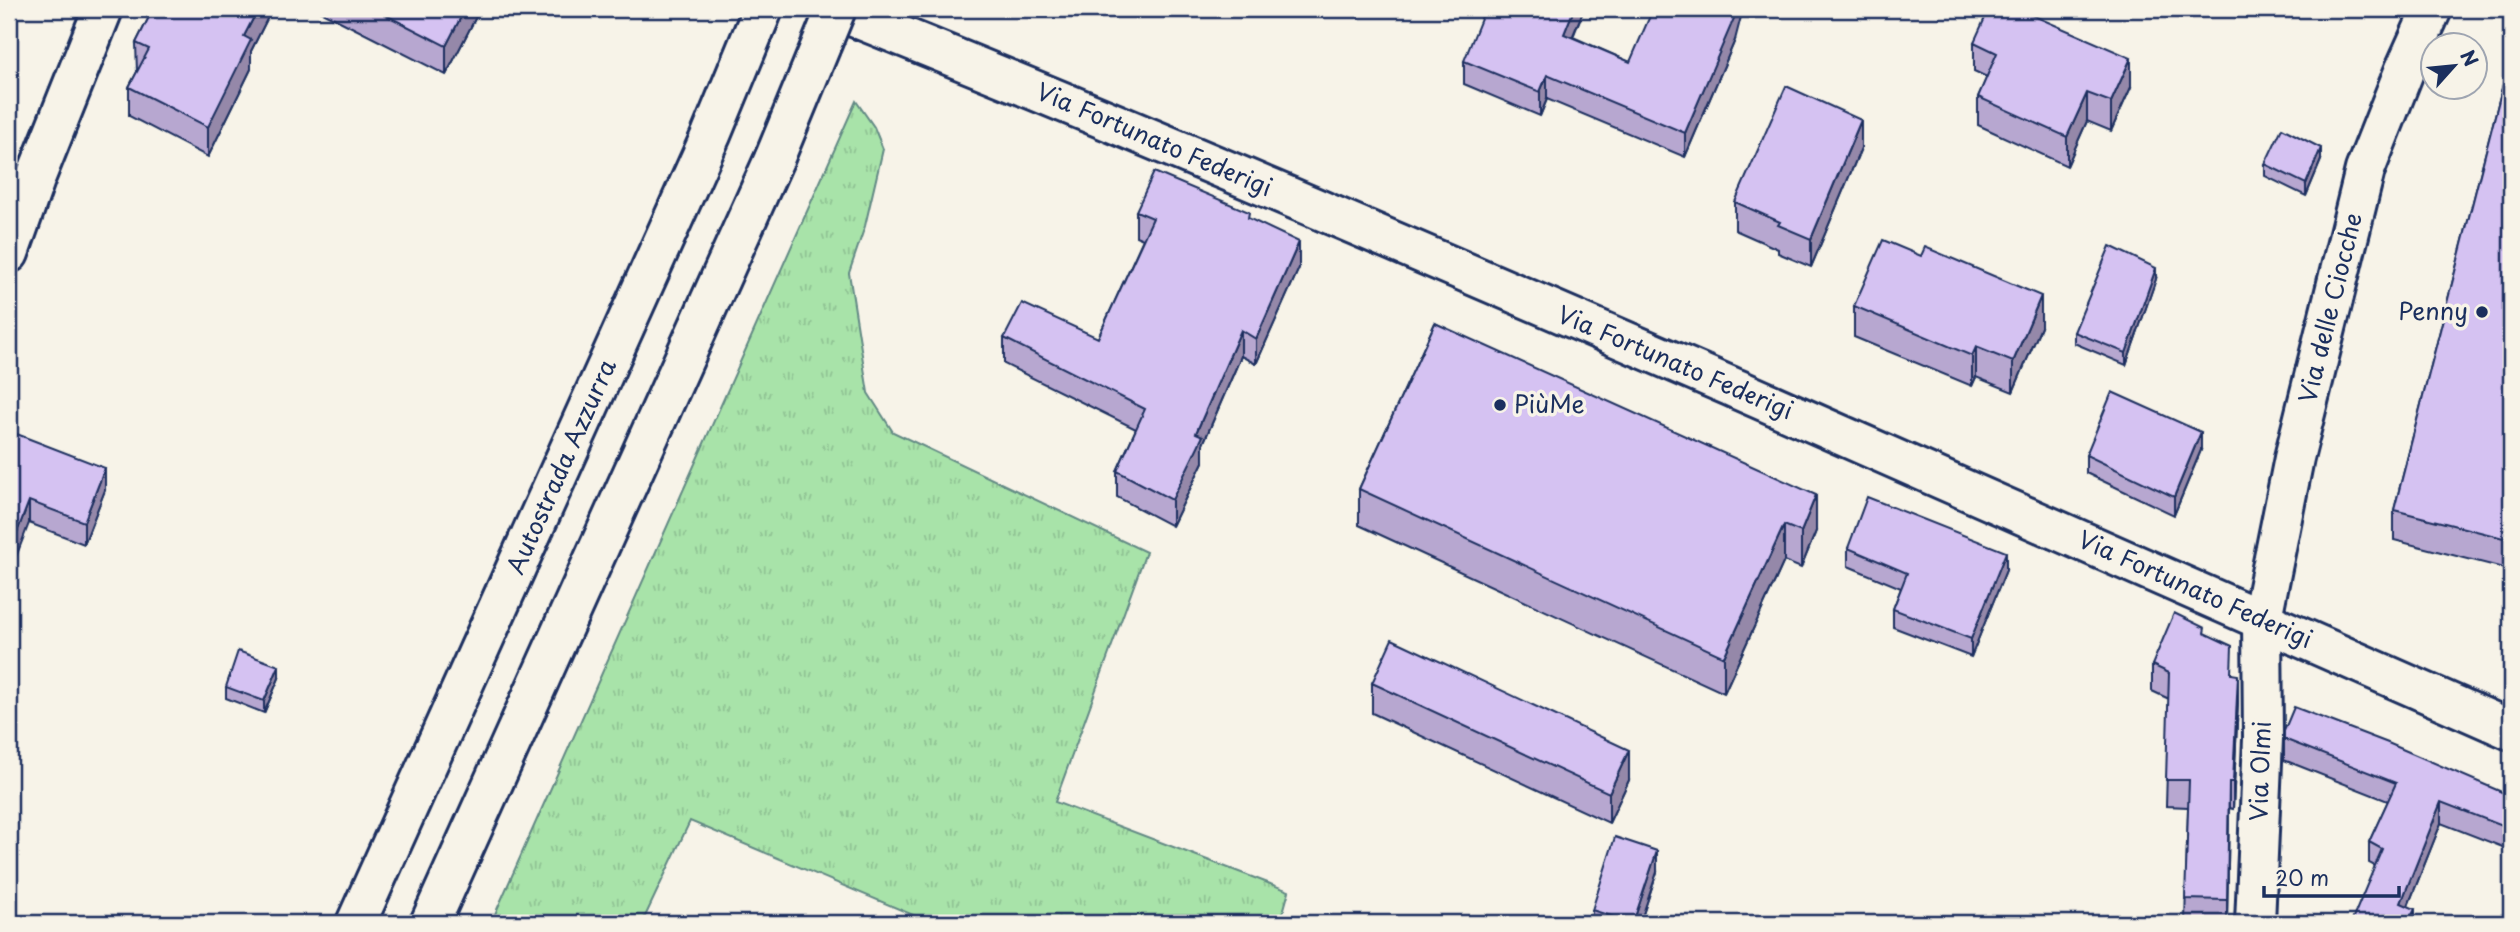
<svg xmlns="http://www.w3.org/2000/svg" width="2520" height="932" viewBox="0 0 2520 932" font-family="'Playpen Sans',sans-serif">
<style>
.grass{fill:url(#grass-tufts);stroke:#628984;stroke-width:2}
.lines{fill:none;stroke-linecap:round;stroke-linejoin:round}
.minor-casing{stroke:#1b2f5e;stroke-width:44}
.highway-casing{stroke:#1b2f5e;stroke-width:44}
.minor{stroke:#f7f3e8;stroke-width:38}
.highway{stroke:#f7f3e8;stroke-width:38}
.highway-bridge-casing{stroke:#1b2f5e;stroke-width:44;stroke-linecap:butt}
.highway-bridge{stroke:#f7f3e8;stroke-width:38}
.wall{fill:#b7a7d0;stroke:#1b2f5e;stroke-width:2}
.shaded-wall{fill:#9588a9;stroke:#1b2f5e;stroke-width:2}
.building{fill:#d5c2f2;stroke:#1b2f5e;stroke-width:2}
.poi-dot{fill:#1b2f5e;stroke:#f7f3e8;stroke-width:2.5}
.labels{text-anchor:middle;stroke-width:7;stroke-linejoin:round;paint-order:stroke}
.street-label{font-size:24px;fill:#1b2f5e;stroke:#f7f3e8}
.poi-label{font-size:24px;fill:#1b2f5e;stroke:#f7f3e8;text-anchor:end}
</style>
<defs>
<pattern id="grass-tufts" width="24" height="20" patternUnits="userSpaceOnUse" patternTransform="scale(1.75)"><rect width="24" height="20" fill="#a8e3a9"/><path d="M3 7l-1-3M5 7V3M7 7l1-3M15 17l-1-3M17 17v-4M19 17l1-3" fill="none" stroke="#90c394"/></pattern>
</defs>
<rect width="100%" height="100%" fill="#f7f3e8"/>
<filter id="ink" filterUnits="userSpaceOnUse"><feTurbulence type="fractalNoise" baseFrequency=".0143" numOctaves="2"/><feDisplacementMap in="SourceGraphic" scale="14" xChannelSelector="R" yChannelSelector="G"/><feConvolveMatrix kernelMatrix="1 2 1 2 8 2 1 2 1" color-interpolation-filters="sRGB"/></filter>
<g filter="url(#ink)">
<polygon class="grass" points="856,101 874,127 883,149 865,226 849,273 868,393 893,432 1146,552 1055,802 1289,891 1280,923 932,923 690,821 642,923 491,923"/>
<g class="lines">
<g class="minor-casing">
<g id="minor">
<path d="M834 9C1138 130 1438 260 1739 390 1997 503 2255 615 2511 730"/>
<polyline points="9,253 37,174 103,9"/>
<polyline points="2255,923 2263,739 2262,618 2294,458 2365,170 2405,69 2432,9"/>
</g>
</g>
<g class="highway-casing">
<g id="highway">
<polyline points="356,923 711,135 763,9"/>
<polyline points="430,923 775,157"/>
</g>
</g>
<use href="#minor" class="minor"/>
<use href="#highway" class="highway"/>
<g class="highway-bridge-casing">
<polyline id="highway-bridge" points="775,157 836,9"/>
</g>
<use href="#highway-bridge" class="highway-bridge"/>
</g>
<g class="wall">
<polygon points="153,9 272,9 251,51 251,69 208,157 129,116 129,87 137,72 136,43"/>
<polygon points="316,9 480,9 446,75"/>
<polygon points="1584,9 1573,37 1630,62 1735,40 1685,157 1547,99 1540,116 1464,84 1464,61"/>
<polygon points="1974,42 2131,87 2111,131 2087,121 2067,166 1978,125 1978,97 1987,77 1974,71"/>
<polygon points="2511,53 2511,570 2394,540 2394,510"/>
<polygon points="1861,148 1811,267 1778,253 1778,249 1735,230 1735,202"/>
<polygon points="2321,160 2306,196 2265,176 2265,164"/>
<polygon points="1136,211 1249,219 1299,268 1256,364 1241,356 1203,444 1203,462 1172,526 1117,497 1117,471 1136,429 1004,364 1004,338 1098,338 1143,239 1136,236"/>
<polygon points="2156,279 2126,365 2074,343 2074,332"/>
<polygon points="1854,306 2041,327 2013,392 1976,377 1972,386 1854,337"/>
<polygon points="1435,323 1816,531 1801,568 1784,561 1724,693 1359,525 1359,489"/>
<polygon points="9,431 105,490 84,544 29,523"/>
<polygon points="2201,450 2174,515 2086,473 2086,455"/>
<polygon points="1848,548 2006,570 1971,657 1893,627 1893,609 1901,588 1848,566"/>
<polygon points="2205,634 2232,674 2238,701 2233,809 2229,808 2227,923 2185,923 2188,807 2166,806 2169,699 2152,691 2152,665"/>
<polygon points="279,678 264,713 226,698 226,687"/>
<polygon points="1372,683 1629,780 1609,823 1372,713"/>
<polygon points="2284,731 2511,796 2511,832 2505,848 2441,823 2408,906 2415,923 2375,866 2369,863 2369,842 2388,801 2284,760"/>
<polygon points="1657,872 1640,923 1592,923 1592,910"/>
</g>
<g class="shaded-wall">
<polygon points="258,9 272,9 251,51 251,69 208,157 208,127 244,36"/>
<polygon points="465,9 480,9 446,75 446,46"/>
<polygon points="1574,9 1584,9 1564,57 1564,34"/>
<polygon points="1737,9 1743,9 1735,40 1685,157 1685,133"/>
<polygon points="2131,58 2131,87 2111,131 2111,102"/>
<polygon points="1547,75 1547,99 1540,116 1540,92"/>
<polygon points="2087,93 2087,121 2067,166 2067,137"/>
<polygon points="1861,120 1861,148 1811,267 1811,239"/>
<polygon points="2321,148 2321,160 2306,196 2306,184"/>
<polygon points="1299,242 1299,268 1256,364 1256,339"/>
<polygon points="2156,268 2156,279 2126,365 2126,353"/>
<polygon points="2041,296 2041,327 2013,392 2013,362"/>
<polygon points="1241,330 1241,356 1203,444 1203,462 1172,526 1172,500 1196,433"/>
<polygon points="1976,347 1976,377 1972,386 1972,356"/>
<polygon points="2201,432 2201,450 2174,515 2174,497"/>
<polygon points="105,468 105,490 84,544 84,522"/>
<polygon points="1816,495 1816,531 1801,568 1801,532"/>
<polygon points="29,501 29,523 9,575 9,553"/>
<polygon points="1784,525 1784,561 1724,693 1724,657"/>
<polygon points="2006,552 2006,570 1971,657 1971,639"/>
<polygon points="279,666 279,678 264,713 264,701"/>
<polygon points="2238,675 2238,701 2233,809 2233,782"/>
<polygon points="1629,750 1629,780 1609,823 1609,793"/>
<polygon points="2229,782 2229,808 2227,923 2227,900"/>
<polygon points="2441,802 2441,823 2401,923 2401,903"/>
<polygon points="2511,811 2511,832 2505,848 2505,827"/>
<polygon points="1657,851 1657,872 1640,923 1633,923"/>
<polygon points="2415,909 2415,923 2408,923"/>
</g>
<g class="building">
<polygon points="153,9 258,9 244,36 251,40 208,127 129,87 149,49 136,43"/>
<polygon points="374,9 465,9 446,46"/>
<polygon points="1485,9 1574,9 1564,34 1630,62 1653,9 1737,9 1735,16 1685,133 1547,75 1540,92 1464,61"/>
<polygon points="1989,9 2018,9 2131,58 2111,102 2087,93 2067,137 1978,97 1997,53 1974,42"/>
<polygon points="2511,53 2511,540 2394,510"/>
<polygon points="1786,86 1861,120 1811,239 1778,225 1780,222 1735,202"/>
<polygon points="2282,128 2321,148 2306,184 2265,164"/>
<polygon points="1154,172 1249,212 1248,218 1299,242 1256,339 1241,330 1196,433 1203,436 1172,500 1117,471 1145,409 1004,338 1022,303 1098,338 1153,218 1136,211"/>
<polygon points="1883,240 1921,256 1925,247 2041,296 2013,362 1976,347 1972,356 1854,306"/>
<polygon points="2110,246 2156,268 2126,353 2074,332"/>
<polygon points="1435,323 1816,495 1801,532 1784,525 1724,657 1359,489"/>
<polygon points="2112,392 2201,432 2174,497 2086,455"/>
<polygon points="9,431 105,468 84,522 29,501 9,553"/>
<polygon points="1867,497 2006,552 1971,639 1893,609 1907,573 1848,548"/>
<polygon points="2174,613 2205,628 2204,633 2232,646 2231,674 2238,675 2233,782 2229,782 2227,900 2185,899 2189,780 2166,780 2169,673 2152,665"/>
<polygon points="1392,639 1629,750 1609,793 1372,683"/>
<polygon points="238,651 279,666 264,701 226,687"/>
<polygon points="2294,707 2388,743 2511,796 2511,811 2505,827 2441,802 2401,903 2415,909 2408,923 2351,923 2382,849 2369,842 2396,783 2284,739 2284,731"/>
<polygon points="1615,837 1657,851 1633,923 1592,910"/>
</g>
</g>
<g class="poi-dot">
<circle cx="2482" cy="312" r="7"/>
<circle cx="1500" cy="405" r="7"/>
</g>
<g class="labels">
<g class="street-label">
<text transform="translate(1154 140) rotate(23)" y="8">Via Fortunato Federigi</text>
<text transform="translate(2331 308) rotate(-76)" y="8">Via delle Ciocche</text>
<text transform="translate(1675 363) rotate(23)" y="8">Via Fortunato Federigi</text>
<text transform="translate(562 467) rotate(-66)" y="8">Autostrada Azzurra</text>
<text transform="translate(2195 590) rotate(24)" y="8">Via Fortunato Federigi</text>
<text transform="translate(2261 771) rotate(-88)" y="8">Via Olmi</text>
</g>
<g class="poi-label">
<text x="2468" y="320">Penny</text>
<text x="1514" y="413" text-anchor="start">PiùMe</text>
</g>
</g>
<rect width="2520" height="932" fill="none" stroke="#f7f3e8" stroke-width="35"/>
<rect x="18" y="18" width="2485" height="897" fill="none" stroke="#1b2f5e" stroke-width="2.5" filter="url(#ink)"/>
<g transform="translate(2454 66) rotate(63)"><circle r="33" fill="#f7f3e8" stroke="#9fa5b1" stroke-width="2"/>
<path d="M0-5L12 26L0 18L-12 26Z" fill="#1b2f5e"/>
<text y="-10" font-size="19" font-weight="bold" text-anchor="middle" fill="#1b2f5e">N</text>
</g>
<path d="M2264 886v10h135v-10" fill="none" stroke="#1b2f5e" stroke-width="3.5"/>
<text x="2275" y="886" font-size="21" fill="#1b2f5e" stroke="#f7f3e8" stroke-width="5" paint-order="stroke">20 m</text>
</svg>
